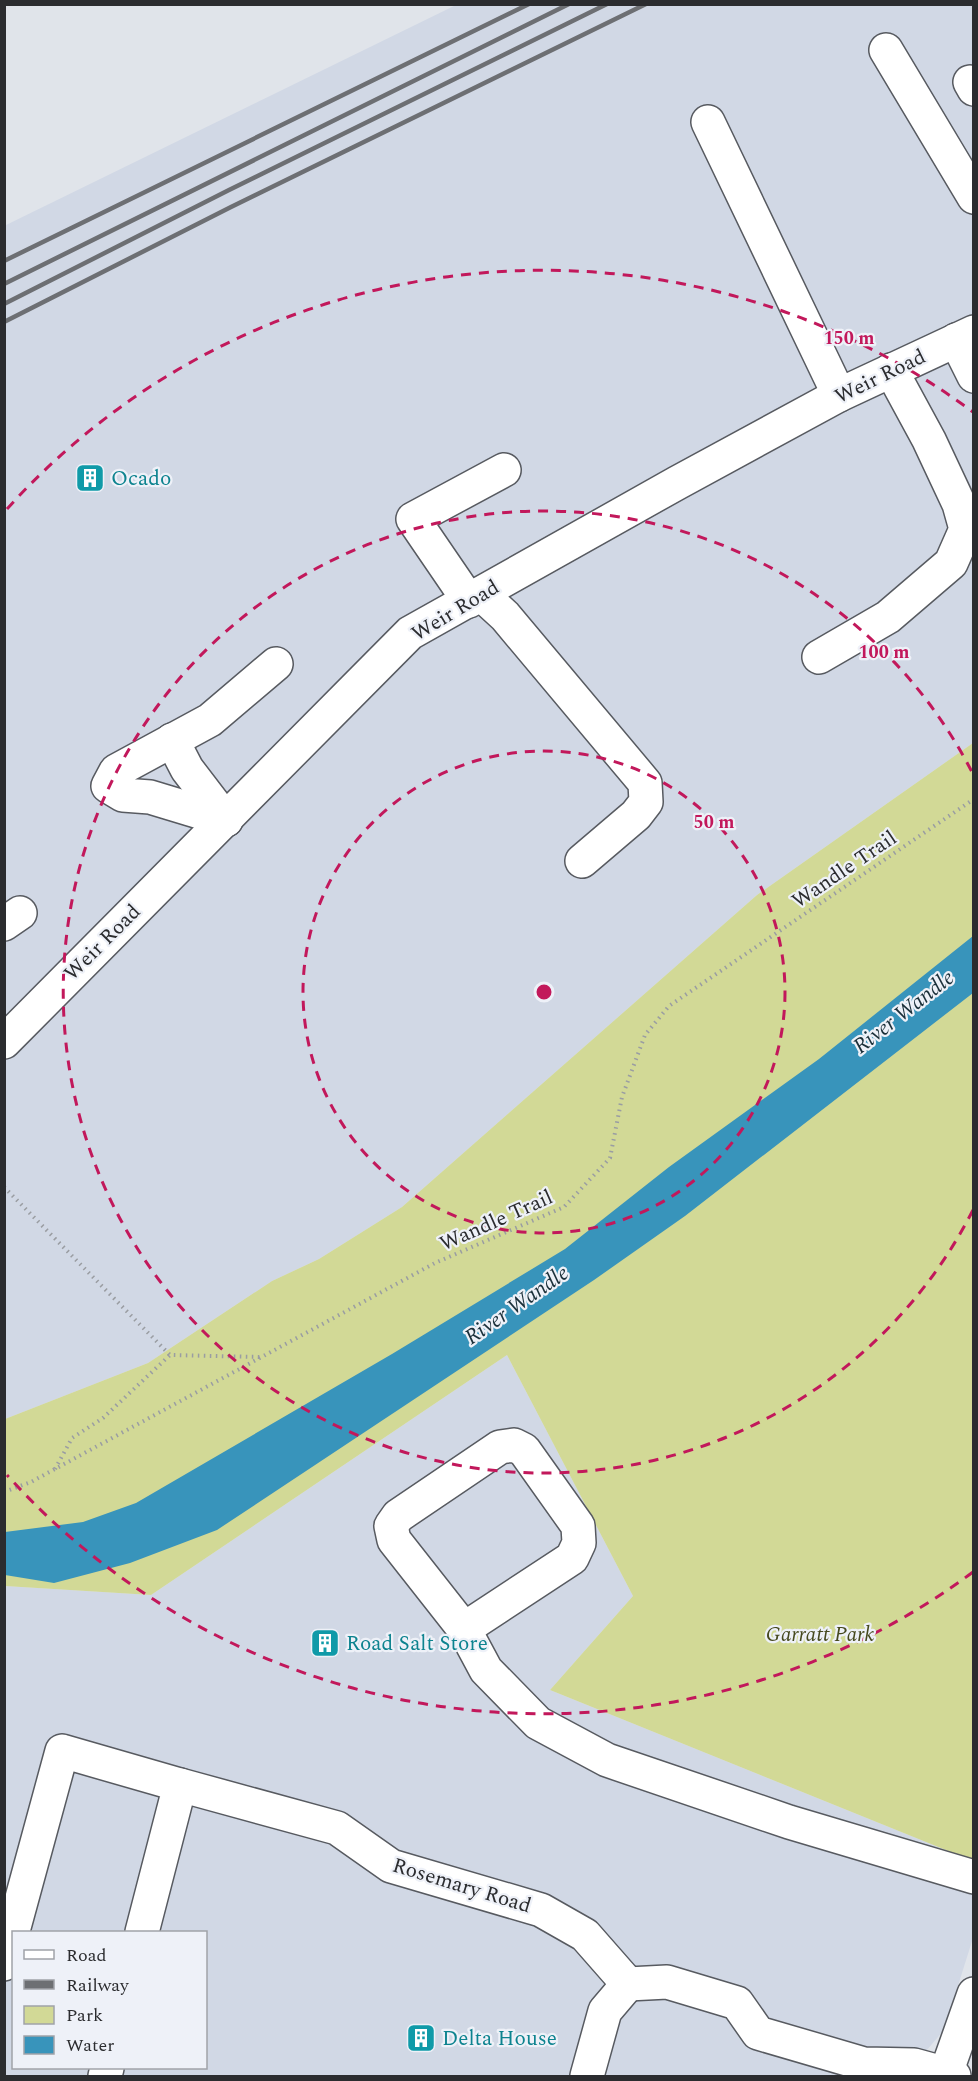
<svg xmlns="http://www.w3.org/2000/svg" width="978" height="2081" viewBox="0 0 978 2081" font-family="Spectral,serif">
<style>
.built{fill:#d1d8e5;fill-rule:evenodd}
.green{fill:#d2d996}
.water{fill:#3894bb}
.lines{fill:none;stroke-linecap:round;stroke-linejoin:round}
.minor-casing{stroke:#575a60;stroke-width:36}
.path{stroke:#9a9da2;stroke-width:4;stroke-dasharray:1.5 4.5;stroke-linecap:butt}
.minor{stroke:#fff;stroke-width:33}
.rail{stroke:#6d6f73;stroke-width:4.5}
.ring{fill:none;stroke:#c2185b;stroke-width:3;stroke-dasharray:10 8}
.labels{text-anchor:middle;stroke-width:4.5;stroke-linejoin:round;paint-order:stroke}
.street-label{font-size:21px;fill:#2b2c2f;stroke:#eef1f8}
.culture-label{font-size:21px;fill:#0d838f;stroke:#eef1f8;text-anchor:start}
.park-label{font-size:21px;font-style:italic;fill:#46491e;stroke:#eef1f8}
.water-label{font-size:22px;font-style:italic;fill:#1b303a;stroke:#eef1f8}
.centre{fill:#c2185b;stroke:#eef1f8;stroke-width:3}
.ring-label{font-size:18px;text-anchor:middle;font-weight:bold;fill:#c2185b;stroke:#eef1f8;stroke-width:4.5;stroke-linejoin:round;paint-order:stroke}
</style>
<rect width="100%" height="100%" fill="#e0e4ea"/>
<g class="built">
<polygon points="456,5 973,5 973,743 757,895 402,1207 319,1259 272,1281 148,1363 5,1419 4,226"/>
<path d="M507 1355 633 1596 550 1690 973 1861V1938L944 2030 914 2065 912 2076H5V1586L151 1595ZM14 1932H206V2068H14Z"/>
</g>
<polygon class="green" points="973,743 973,1861 550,1690 633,1596 507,1355 151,1595 5,1586 5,1419 148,1363 272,1281 319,1259 402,1207 757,895"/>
<polygon class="water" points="973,936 973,993 685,1216 594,1280 217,1530 130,1563 54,1583 5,1575 5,1532 83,1522 136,1503 392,1354 565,1249 669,1167 819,1059"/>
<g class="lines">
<g class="minor-casing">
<g id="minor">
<polyline points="886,50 974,197"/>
<polyline points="970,82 974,89"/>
<polyline points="708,122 839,395"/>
<polyline points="956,340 974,376"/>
<polyline points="481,594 505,616 645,783 646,802 636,815 582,861"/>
<polyline points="469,601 413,519 504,470"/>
<polyline points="819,657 888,617 951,563 966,529 959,504 929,440 891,370"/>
<polyline points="172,740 187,769 226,820"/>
<polyline points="226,820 150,797 123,795 108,786 116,771 210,720 276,664"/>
<polyline points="4,924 20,913"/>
<polyline points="4,1042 410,633 677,483 839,395 974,332"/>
<polyline points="464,1629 394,1540 391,1526 398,1516 500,1447 514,1445 524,1450 578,1526 579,1543 572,1558 464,1629 486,1670 538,1723 607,1760 789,1822 974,1877"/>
<polyline points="180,1785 337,1828 391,1866 541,1910 585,1935 628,1984 605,2011 587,2076"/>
<polyline points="4,1964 62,1751 180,1785 142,1932"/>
<polyline points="628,1984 667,1982 737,2003 758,2033 864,2064 914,2065 954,2076"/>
<polyline points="105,2076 107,2068"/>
<polyline points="945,2076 974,1994"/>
</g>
</g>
<g class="path">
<polyline points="4,1187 170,1355 260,1357"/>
<polyline points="55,1469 72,1438 103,1418 170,1355"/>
<polyline points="4,1492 31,1482 435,1263 564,1207 610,1158 622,1097 645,1035 669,1006 974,799"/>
</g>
<use href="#minor" class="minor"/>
<g class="rail">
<polyline points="4,261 529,4"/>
<polyline points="4,284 569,4"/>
<polyline points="4,304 229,190 607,4"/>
<polyline points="4,322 231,207 646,4"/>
</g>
</g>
<g class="ring">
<circle cx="544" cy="992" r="241"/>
<path d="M973 1210A481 481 0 1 1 973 774"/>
<path d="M973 1572A722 722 0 0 1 7 1475M7 509A722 722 0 0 1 973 412"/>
</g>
<defs>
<g id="building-square" transform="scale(1.5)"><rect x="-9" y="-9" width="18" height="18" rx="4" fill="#0f9aa8" stroke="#eef1f8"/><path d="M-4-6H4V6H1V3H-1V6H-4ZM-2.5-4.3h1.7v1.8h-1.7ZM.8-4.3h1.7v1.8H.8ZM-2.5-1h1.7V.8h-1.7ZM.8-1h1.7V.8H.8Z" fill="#fff"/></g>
</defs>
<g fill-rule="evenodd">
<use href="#building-square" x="90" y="478"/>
<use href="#building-square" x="325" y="1643"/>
<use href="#building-square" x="421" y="2038"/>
</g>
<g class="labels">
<g class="street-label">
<text transform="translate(880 376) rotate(-26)" y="7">Weir Road</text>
<text transform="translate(455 610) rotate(-31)" y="7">Weir Road</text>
<text transform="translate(844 869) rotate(-34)" y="7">Wandle Trail</text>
<text transform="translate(102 942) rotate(-45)" y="7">Weir Road</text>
<text transform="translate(496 1220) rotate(-24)" y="7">Wandle Trail</text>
<text transform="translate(462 1885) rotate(17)" y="7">Rosemary Road</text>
</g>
<g class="culture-label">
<text x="111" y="485">Ocado</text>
<text x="346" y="1650">Road Salt Store</text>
<text x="442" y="2045">Delta House</text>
</g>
<g class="park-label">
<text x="820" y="1641">Garratt Park</text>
</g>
<g class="water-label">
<text transform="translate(903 1011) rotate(-38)" y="8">River Wandle</text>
<text transform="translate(516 1304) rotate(-35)" y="8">River Wandle</text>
</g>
</g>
<circle cx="544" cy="992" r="9" class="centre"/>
<g class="ring-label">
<text x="849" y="344">150 m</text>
<text x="884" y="658">100 m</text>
<text x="714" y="828">50 m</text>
</g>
<rect width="978" height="2081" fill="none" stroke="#2b2c2f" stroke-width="12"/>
<rect x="12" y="1931" width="195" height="138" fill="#eef1f8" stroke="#a0a2a8" stroke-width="1.5"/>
<rect x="24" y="1950" width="30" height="9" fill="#ffffff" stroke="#a0a2a8" stroke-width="1.5"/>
<text x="66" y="1961" font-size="18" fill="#2b2c2f">Road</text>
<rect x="24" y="1980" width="30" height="9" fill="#6d6f73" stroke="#a0a2a8" stroke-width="1.5"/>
<text x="66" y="1991" font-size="18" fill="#2b2c2f">Railway</text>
<rect x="24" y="2006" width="30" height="18" fill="#d2d996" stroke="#a0a2a8" stroke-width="1.5"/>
<text x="66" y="2021" font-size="18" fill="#2b2c2f">Park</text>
<rect x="24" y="2036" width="30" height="18" fill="#3894bb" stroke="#a0a2a8" stroke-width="1.5"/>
<text x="66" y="2051" font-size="18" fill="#2b2c2f">Water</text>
</svg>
